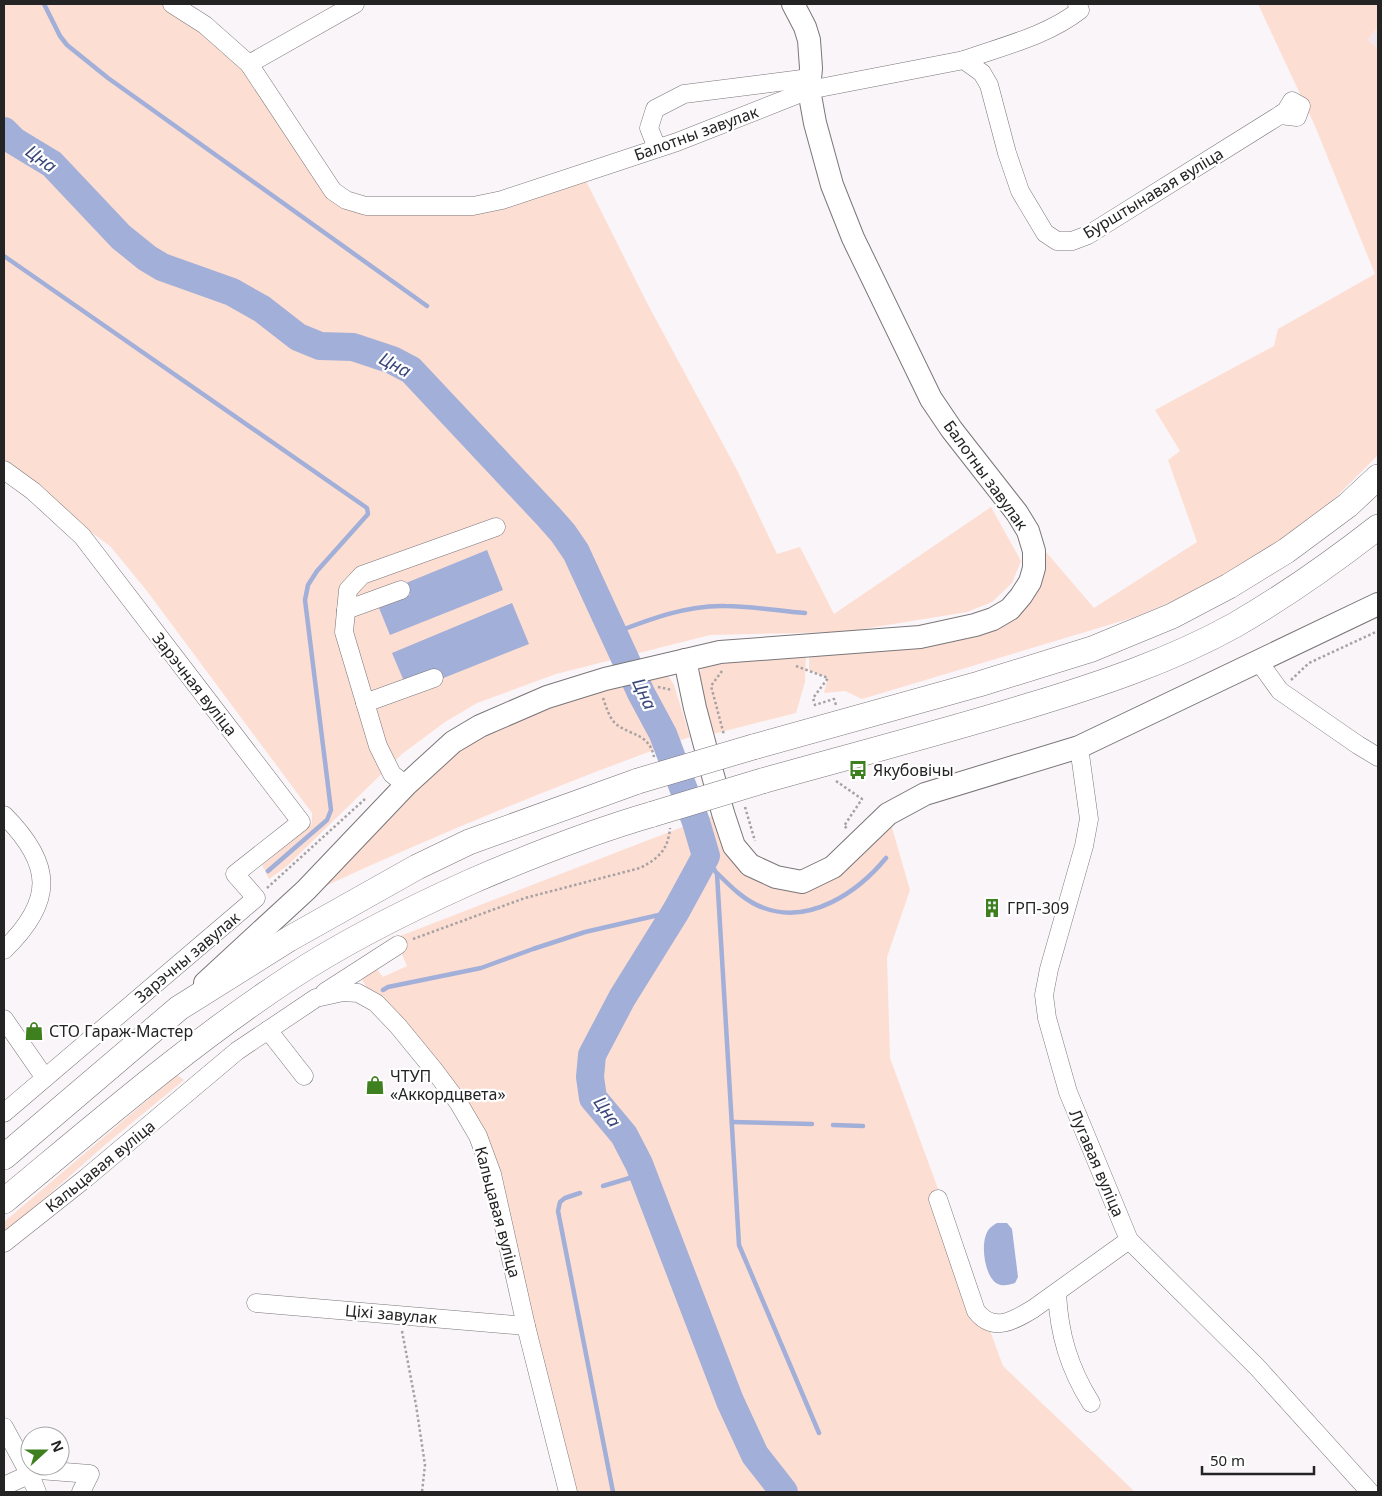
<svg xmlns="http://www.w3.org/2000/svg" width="1382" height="1496" viewBox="0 0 1382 1496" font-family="'Noto Sans',sans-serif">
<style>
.built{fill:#f1e6ee}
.green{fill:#fdded3}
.water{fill:#a2afd8}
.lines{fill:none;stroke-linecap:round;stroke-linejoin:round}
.stream{stroke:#a2afd8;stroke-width:4.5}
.river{stroke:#a2afd8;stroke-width:28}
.minor-casing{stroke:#7a7679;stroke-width:19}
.major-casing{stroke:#7a7679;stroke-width:24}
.highway-casing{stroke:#7a7679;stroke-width:26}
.path{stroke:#a6a2a4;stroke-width:2.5;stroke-dasharray:2.5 2.5;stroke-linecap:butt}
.minor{stroke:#fff;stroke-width:18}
.major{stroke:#fff;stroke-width:22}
.highway{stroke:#fff;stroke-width:25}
.highway-bridge-casing{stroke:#7a7679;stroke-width:26;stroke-linecap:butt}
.highway-bridge{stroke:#fff;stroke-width:25}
.labels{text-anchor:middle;stroke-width:4.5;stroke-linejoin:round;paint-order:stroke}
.street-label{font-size:16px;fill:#252425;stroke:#fff}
.poi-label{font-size:16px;fill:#252425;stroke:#fff;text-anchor:start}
.water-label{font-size:18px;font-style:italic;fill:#39477b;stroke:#fff}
</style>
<rect width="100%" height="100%" fill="#faf5f8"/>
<polygon class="built" points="1378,27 1378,48 1368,40"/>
<g class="green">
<polygon points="4,4 172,4 231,47 346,200 473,206 582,173 646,301 738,472 777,554 800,547 834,614 991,507 1021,561 1012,583 992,602 967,612 844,632 710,635 556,674 477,703 445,722 402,754 286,867 269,879 262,865 312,823 312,813 147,591 110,546 4,469"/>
<polygon points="1258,4 1378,4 1378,27 1368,40 1378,48 1378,455 1328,505 1255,560 1192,593 1135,617 862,699 845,691 824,693 828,678 809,670 809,646 943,634 1021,596 1028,531 1094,608 1197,542 1168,460 1180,451 1155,410 1274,346 1278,329 1375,274 1315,126"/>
<polygon points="806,652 805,682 796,713 713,734 698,676 703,666 717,658"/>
<path d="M663 674 669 677 674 685 690 737C564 782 440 833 319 889L444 761 486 734 566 701Z"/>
<polygon points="723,813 734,846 802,882 888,814 910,890 887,957 890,1058 1003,1366 1135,1492 568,1492 478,1136 376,1003 361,978 376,968 383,977 407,966 395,938 703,819"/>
<polygon points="177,1075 184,1080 106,1144 4,1234 4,1222"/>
</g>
<g class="water">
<polygon points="487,550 503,590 390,635 379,608 410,595 406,583"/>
<polygon points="512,603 529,644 441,679 406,686 392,653"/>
<path d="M997 1223H1007L1012 1229 1018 1277 1015 1283C1009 1285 1002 1287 996 1283 984 1275 979 1239 990 1228 992 1226 994 1225 997 1223Z"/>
</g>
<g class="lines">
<g class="stream">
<polyline points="44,4 60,36 67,45 108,78 427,306"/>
<polyline points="4,256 367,508 368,514 317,571 308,585 305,600 331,810 327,820 268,871"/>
<path d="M614 633C650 619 687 605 725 606 752 606 779 611 805 613"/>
<polyline points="706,856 717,874 739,1245 819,1433"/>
<path d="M718 874C731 887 746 902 764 908 810 925 858 892 886 858"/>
<polyline points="383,990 388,987 481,968 533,949 585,932 676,911"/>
<polyline points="732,1122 812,1124"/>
<polyline points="833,1125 863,1126"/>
<polyline points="603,1186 643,1174"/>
<polyline points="580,1193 565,1198 560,1202 558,1211 613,1492"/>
</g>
<polyline class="river" points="4,131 14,141 52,164 121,237 147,258 162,267 232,292 262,309 298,337 320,346 353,347 392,360 411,370 548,516 563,533 576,552 641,693 663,734 696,822 706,856 676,911 622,998 592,1055 590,1077 593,1098 624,1135 639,1164 730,1401 755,1455 784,1492"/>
<g class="minor-casing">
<g id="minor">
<polyline points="172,4 205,25 249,64 333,191 346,200 366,206 473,206 502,200 677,142 809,90 964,60 982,73 989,85 1007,153 1020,191 1045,233 1057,241 1072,241 1088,235 1280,115 1286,111 1292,101 1301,106 1297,117 1280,115"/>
<path d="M964 60C1003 46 1047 36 1080 10L1077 4"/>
<polyline points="249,64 355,4"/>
<polyline points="657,148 649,128 655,109 684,94 810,78"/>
<polyline points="4,470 33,491 82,536 301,822 235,874 256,898 4,1113"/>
<polyline points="346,610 401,590"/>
<polyline points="1259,662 1280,691 1358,745 1378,757"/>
<polyline points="365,703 434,678"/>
<polyline points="1079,747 1089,819 1084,846 1049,969 1044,995 1047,1018 1068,1092 1129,1240 1257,1367 1370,1492"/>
<polyline points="406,785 392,774 378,746 344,632 348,590 362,575 496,527"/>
<path d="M4 815C53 864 55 901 4 950"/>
<polyline points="325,992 398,945"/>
<polyline points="4,1019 45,1078"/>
<polyline points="268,1030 304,1076"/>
<path d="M938 1199 976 1311C993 1333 1013 1321 1033 1309L1129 1240"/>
<polyline points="4,1243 86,1178 237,1051 316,998 343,992 358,993 376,1003 398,1026 434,1070 458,1102 478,1136 492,1174 526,1326 568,1492"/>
<path d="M1057 1293C1059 1334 1069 1368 1091 1403"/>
<polyline points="256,1303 526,1326"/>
<polyline points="4,1427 30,1475 37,1492"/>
<polyline points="4,1486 39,1470 90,1474 81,1492"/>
</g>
</g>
<g class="major-casing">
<g id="major">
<polyline points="685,660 695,708 723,813 734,846 750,865 776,877 802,882 833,867 888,814 925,794 1079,747 1378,604"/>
<polyline points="205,983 306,890 406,785 453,742 480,726 547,697 605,679 720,652 920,637 975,625 993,619 1010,609 1021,596 1030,582 1034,568 1034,551 1028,531 1017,513 952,430 931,399 853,238 832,185 815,123 809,90 811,68 809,40 805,27 793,4"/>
</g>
</g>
<g class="highway-casing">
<g id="highway">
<polyline points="753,747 979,684 1092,649 1172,616 1229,586 1286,551 1348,505 1378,477"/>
<path d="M762 781C851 756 940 733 1028 706 1098 685 1170 661 1235 625 1285 596 1332 563 1378 527"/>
<polyline points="4,1157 179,1008 289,939 417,867 469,842 638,781"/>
<path d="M4 1201C97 1124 189 1044 291 977 347 940 408 910 470 882 530 856 591 832 653 814"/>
</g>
</g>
<g class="path">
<polyline points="796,666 828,678 813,698 815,705 834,699 836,705"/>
<polyline points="722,671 711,686 724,735"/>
<polyline points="1291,680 1309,663 1378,631"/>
<polyline points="658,687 672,690"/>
<path d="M603 698C606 706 609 718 616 724 631 736 649 733 654 757"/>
<polyline points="836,781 862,799 844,826 848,829"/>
<polyline points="745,807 755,841"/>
<polyline points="267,888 365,799"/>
<path d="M413 939 525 898 640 868C659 858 668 850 670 828"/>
<polyline points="402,1331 416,1405 425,1465 422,1492"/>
</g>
<use href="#minor" class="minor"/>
<use href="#major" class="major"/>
<use href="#highway" class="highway"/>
<g class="highway-bridge-casing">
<g id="highway-bridge">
<polyline points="638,781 753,747"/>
<polyline points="653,814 762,781"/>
</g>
</g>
<use href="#highway-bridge" class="highway-bridge"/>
</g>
<defs>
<g id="bus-bare" transform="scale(1.5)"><path d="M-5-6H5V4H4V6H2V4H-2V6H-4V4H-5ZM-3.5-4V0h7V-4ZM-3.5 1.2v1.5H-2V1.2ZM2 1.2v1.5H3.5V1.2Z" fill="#3e7f1f" stroke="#fff" stroke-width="2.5" paint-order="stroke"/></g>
<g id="building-bare" transform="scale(1.5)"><path d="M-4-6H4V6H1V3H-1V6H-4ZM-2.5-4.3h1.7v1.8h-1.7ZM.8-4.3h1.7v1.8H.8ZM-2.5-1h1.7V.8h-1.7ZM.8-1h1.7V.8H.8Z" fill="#3e7f1f" stroke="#fff" stroke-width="2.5" paint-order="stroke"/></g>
<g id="shop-bare" transform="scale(1.5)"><path d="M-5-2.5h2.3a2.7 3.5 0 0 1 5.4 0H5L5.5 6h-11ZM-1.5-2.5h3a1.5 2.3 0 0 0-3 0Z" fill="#3e7f1f" stroke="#fff" stroke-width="2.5" paint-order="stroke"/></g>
</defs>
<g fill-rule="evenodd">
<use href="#bus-bare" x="858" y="770"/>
<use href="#building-bare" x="992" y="908"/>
<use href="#shop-bare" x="34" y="1031"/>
<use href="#shop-bare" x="375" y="1085"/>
</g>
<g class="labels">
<g class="street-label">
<text transform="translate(696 133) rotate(-20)" y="6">Балотны завулак</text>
<text transform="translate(1153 193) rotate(-31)" y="6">Бурштынавая вуліца</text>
<text transform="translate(986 475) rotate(54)" y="6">Балотны завулак</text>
<text transform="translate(195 684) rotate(52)" y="6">Зарэчная вуліца</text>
<text transform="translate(187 957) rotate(-40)" y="6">Зарэчны завулак</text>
<text transform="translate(1097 1163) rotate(67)" y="6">Лугавая вуліца</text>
<text transform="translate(100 1166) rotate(-39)" y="6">Кальцавая вуліца</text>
<text transform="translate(498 1212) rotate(75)" y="6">Кальцавая вуліца</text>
<text transform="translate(391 1314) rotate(5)" y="6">Ціхі завулак</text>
</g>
<g class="poi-label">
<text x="873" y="776">Якубовічы</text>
<text x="1007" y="914">ГРП-309</text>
<text x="49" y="1037">СТО Гараж-Мастер</text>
<text x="390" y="1082">ЧТУП<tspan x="390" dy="18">«Аккордцвета»</tspan></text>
</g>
<g class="water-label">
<text transform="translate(41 159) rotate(36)" y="6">Цна</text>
<text transform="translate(395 365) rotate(28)" y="6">Цна</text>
<text transform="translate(644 694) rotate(65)" y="6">Цна</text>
<text transform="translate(607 1112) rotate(55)" y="6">Цна</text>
</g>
</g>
<rect width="1382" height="1496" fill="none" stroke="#252425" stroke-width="10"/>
<g transform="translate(45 1451) rotate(69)"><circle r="24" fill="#ffffff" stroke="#a8a7a8"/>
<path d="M0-4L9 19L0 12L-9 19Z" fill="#3e7f1f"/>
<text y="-8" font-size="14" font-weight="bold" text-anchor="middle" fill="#252425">N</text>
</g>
<path d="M1202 1466v8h112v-8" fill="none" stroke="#252425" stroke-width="2.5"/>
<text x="1210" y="1466" font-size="15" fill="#252425" stroke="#ffffff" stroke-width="4" paint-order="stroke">50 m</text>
</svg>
